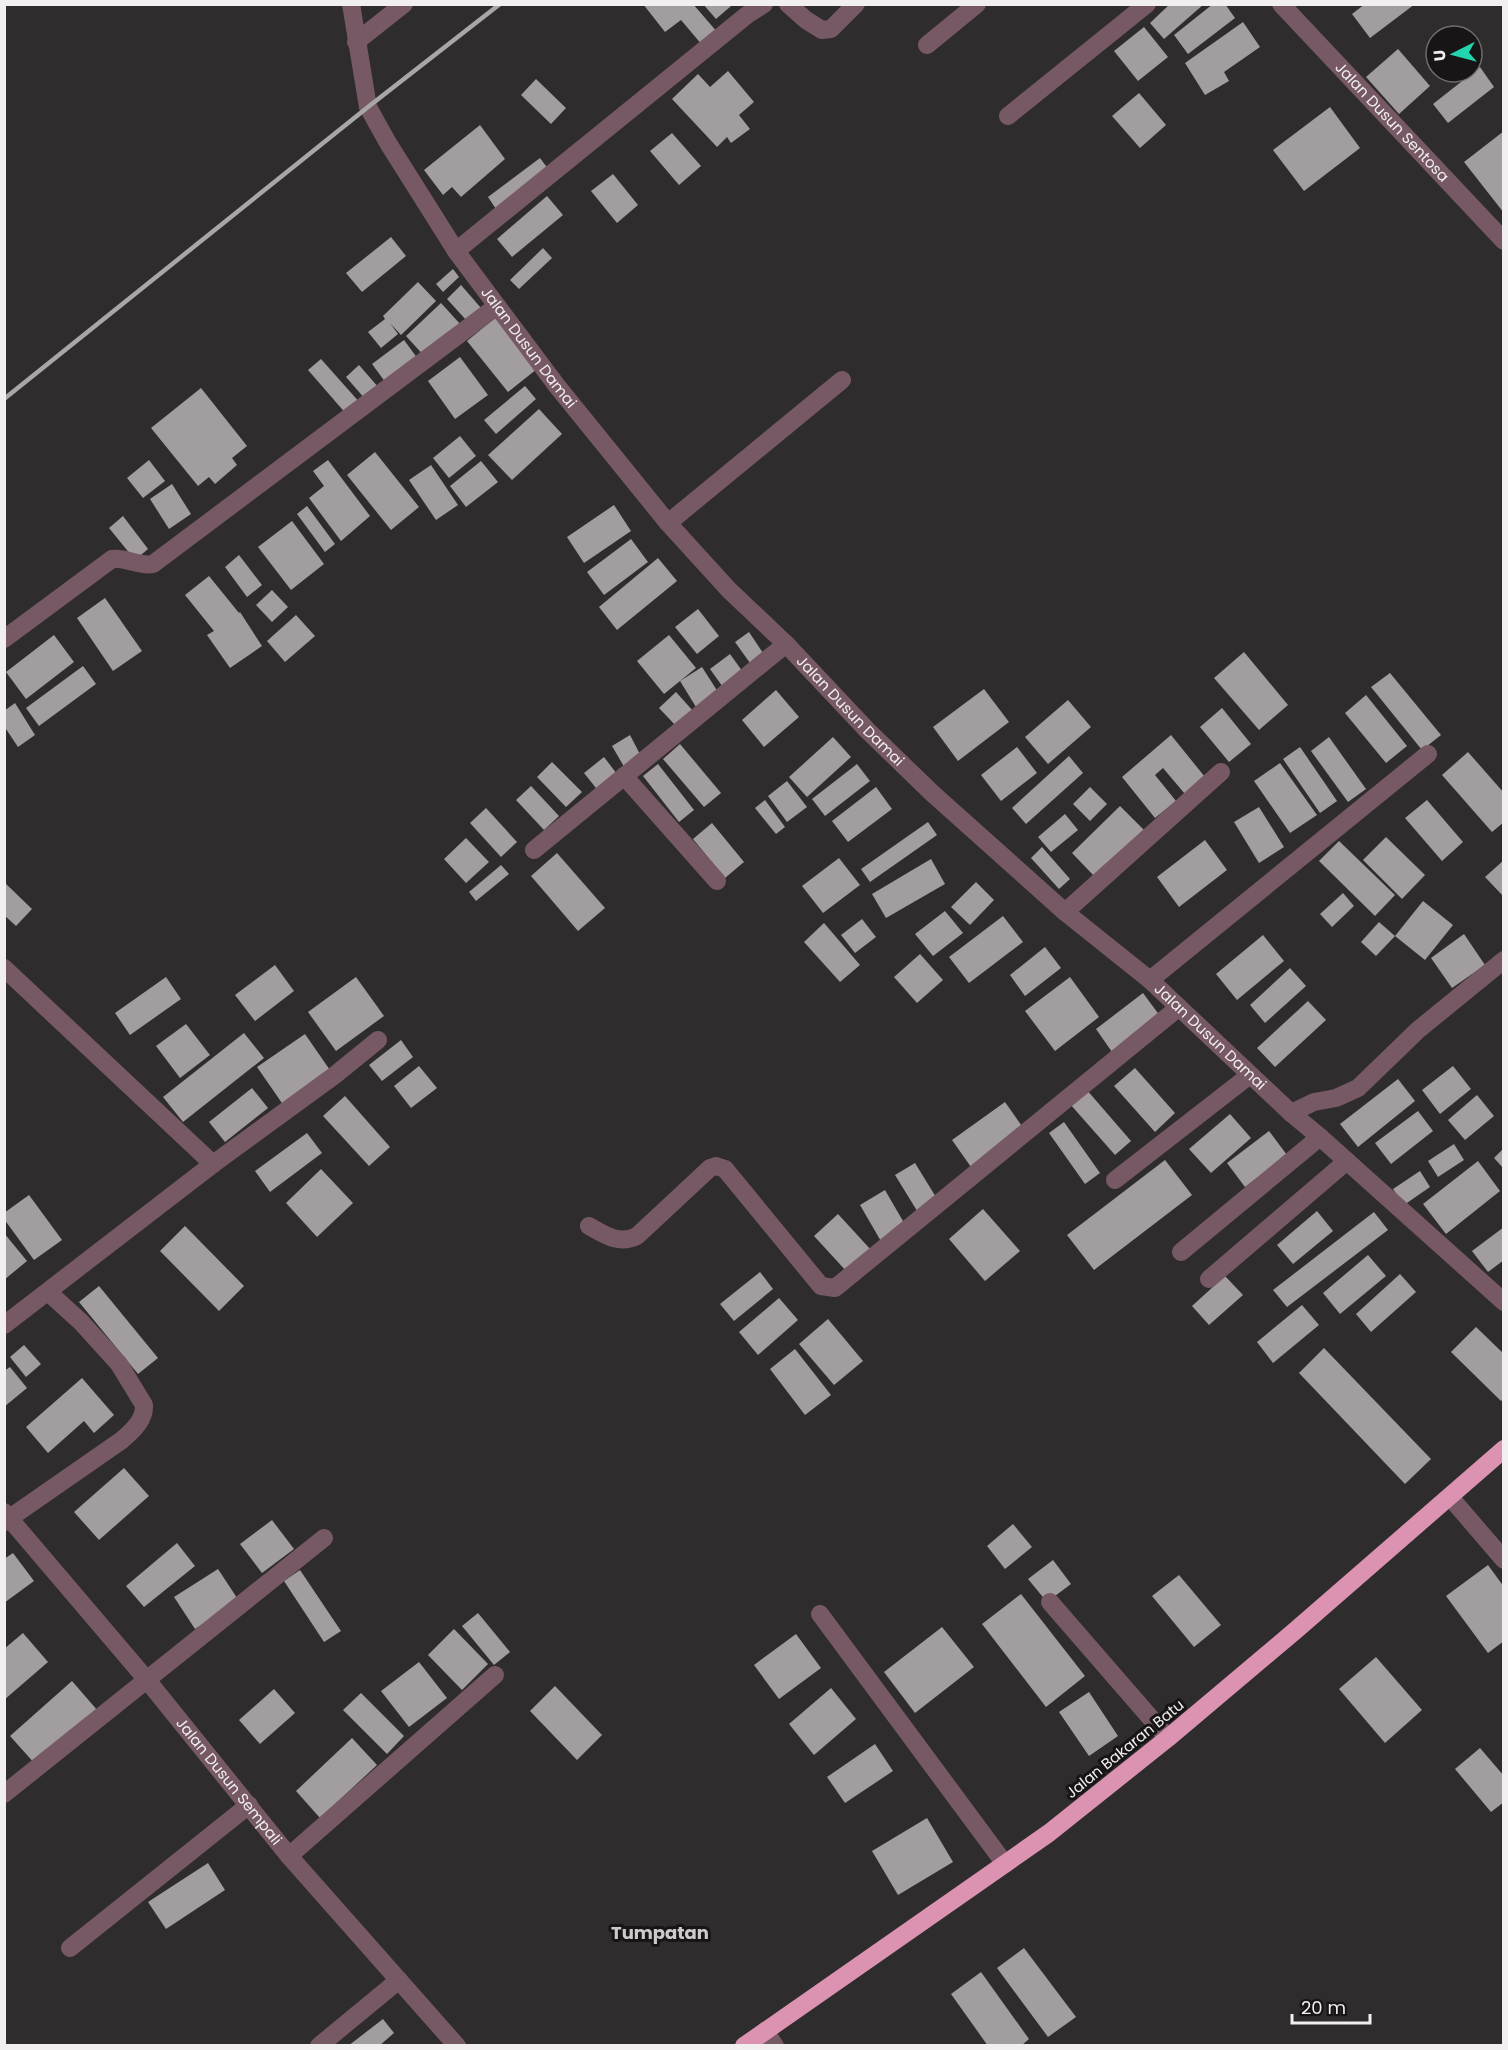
<svg xmlns="http://www.w3.org/2000/svg" width="1508" height="2050" viewBox="0 0 1508 2050" font-family="Poppins,sans-serif">
<style>
.building{fill:#a29e9f}
.lines{fill:none;stroke-linecap:round;stroke-linejoin:round}
.street{stroke:#775965;stroke-width:18}
.highway{stroke:#db93b1;stroke-width:18}
.rail{stroke:#a9a6a7;stroke-width:4.5}
.labels{text-anchor:middle;stroke-width:6;stroke-linejoin:round;paint-order:stroke}
.street-label{font-size:15px;fill:#f1eff0;stroke:#171516}
.quarter-label{font-size:18px;font-weight:bold;fill:#cecacb;stroke:#171516}
</style>
<rect width="100%" height="100%" fill="#2f2c2d"/>
<g class="building">
<polygon points="643,4 693,4 718,33 703,46 681,20 665,32"/>
<polygon points="703,4 730,4 731,6 716,19"/>
<polygon points="1170,4 1204,4 1164,39 1150,23"/>
<polygon points="1213,4 1225,4 1235,18 1188,54 1174,35"/>
<polygon points="1365,4 1415,4 1370,38 1352,14"/>
<polygon points="1243,22 1260,47 1224,72 1229,81 1205,95 1185,63"/>
<polygon points="1144,27 1168,57 1138,81 1114,51"/>
<polygon points="1398,49 1430,86 1399,114 1366,77"/>
<polygon points="1480,67 1494,87 1448,123 1433,104"/>
<polygon points="728,71 754,102 739,115 750,129 731,143 727,137 717,147 672,99 698,74 710,87"/>
<polygon points="536,79 566,108 551,124 521,95"/>
<polygon points="1139,93 1166,125 1140,148 1112,116"/>
<polygon points="1330,107 1360,148 1304,191 1273,150"/>
<polygon points="480,125 505,159 461,197 452,187 443,195 424,170"/>
<polygon points="1504,131 1504,213 1464,162"/>
<polygon points="672,133 701,166 679,185 650,151"/>
<polygon points="540,158 549,170 496,209 488,197"/>
<polygon points="613,174 638,205 617,223 591,191"/>
<polygon points="547,196 563,215 512,257 497,239"/>
<polygon points="391,237 406,256 362,292 346,273"/>
<polygon points="543,248 552,258 519,289 510,280"/>
<polygon points="453,269 459,277 443,292 436,284"/>
<polygon points="418,282 436,301 401,335 390,323 398,334 381,348 368,332 385,319 383,316"/>
<polygon points="461,285 481,308 467,321 447,299"/>
<polygon points="441,303 461,325 426,358 406,336"/>
<polygon points="495,318 537,369 508,392 467,341"/>
<polygon points="404,340 418,359 386,383 372,364"/>
<polygon points="460,357 488,395 455,419 428,381"/>
<polygon points="321,359 361,404 348,416 308,370"/>
<polygon points="359,365 379,388 366,400 346,377"/>
<polygon points="525,386 536,399 496,434 484,420"/>
<polygon points="201,388 247,446 232,458 237,465 215,484 209,477 198,486 151,428"/>
<polygon points="539,409 562,434 512,480 488,455"/>
<polygon points="460,436 476,456 449,478 433,458"/>
<polygon points="375,452 419,507 391,530 347,475"/>
<polygon points="149,460 165,481 143,498 127,478"/>
<polygon points="328,460 370,516 341,541 309,498 324,486 313,471"/>
<polygon points="481,461 498,482 466,507 450,486"/>
<polygon points="431,465 458,505 436,520 409,480"/>
<polygon points="172,484 191,514 169,529 150,499"/>
<polygon points="614,505 631,531 584,563 567,537"/>
<polygon points="307,506 335,544 325,552 297,514"/>
<polygon points="123,516 148,549 135,560 109,528"/>
<polygon points="292,521 324,564 291,590 258,547"/>
<polygon points="631,539 648,562 604,595 587,572"/>
<polygon points="239,555 262,585 247,597 225,567"/>
<polygon points="658,558 677,581 617,630 599,607"/>
<polygon points="209,576 239,613 240,612 262,646 230,668 207,635 214,631 185,595"/>
<polygon points="272,590 288,607 272,622 256,605"/>
<polygon points="105,598 142,651 113,671 77,618"/>
<polygon points="698,609 719,636 697,654 675,627"/>
<polygon points="296,615 315,636 285,662 267,641"/>
<polygon points="749,632 763,653 750,663 735,642"/>
<polygon points="54,635 74,662 26,699 6,672"/>
<polygon points="669,635 696,668 664,694 637,661"/>
<polygon points="1244,652 1288,705 1259,730 1214,678"/>
<polygon points="730,654 745,675 725,690 710,669"/>
<polygon points="83,666 96,684 39,726 26,708"/>
<polygon points="702,667 718,692 696,707 680,681"/>
<polygon points="1390,673 1441,735 1422,750 1371,687"/>
<polygon points="984,689 1009,722 958,761 933,727"/>
<polygon points="776,690 799,717 764,747 742,720"/>
<polygon points="676,692 694,712 677,727 659,708"/>
<polygon points="1366,695 1407,746 1386,763 1345,713"/>
<polygon points="1068,700 1091,727 1048,764 1025,737"/>
<polygon points="15,703 35,735 18,747 4,726 4,711"/>
<polygon points="1222,708 1251,744 1229,762 1200,727"/>
<polygon points="630,735 643,760 626,770 612,746"/>
<polygon points="1171,735 1205,777 1185,794 1163,768 1155,775 1176,801 1155,818 1122,777"/>
<polygon points="833,737 851,757 807,797 789,777"/>
<polygon points="1329,737 1366,789 1348,802 1311,751"/>
<polygon points="680,744 721,793 704,807 663,759"/>
<polygon points="1017,747 1037,773 1001,801 981,775"/>
<polygon points="1300,747 1337,801 1320,813 1283,759"/>
<polygon points="1468,752 1504,793 1504,822 1492,832 1442,775"/>
<polygon points="1069,756 1083,773 1026,824 1012,808"/>
<polygon points="604,757 620,778 600,793 584,773"/>
<polygon points="552,762 582,792 566,807 537,777"/>
<polygon points="1280,763 1317,815 1290,833 1254,781"/>
<polygon points="658,764 694,810 679,822 643,776"/>
<polygon points="857,764 870,781 825,816 812,799"/>
<polygon points="787,781 807,807 787,822 768,796"/>
<polygon points="531,786 559,816 544,830 516,800"/>
<polygon points="876,787 892,809 848,842 832,821"/>
<polygon points="1090,787 1107,804 1090,821 1073,804"/>
<polygon points="765,800 785,827 776,834 755,808"/>
<polygon points="1427,800 1463,842 1442,861 1405,818"/>
<polygon points="1120,806 1145,831 1096,878 1072,853"/>
<polygon points="1259,807 1284,847 1259,863 1234,822"/>
<polygon points="486,808 517,842 501,857 470,823"/>
<polygon points="1065,814 1078,830 1051,852 1038,837"/>
<polygon points="928,822 937,835 870,882 861,869"/>
<polygon points="712,823 744,862 725,878 693,839"/>
<polygon points="1386,837 1425,875 1402,899 1363,860"/>
<polygon points="466,838 489,862 466,883 444,859"/>
<polygon points="1205,840 1227,870 1179,907 1157,877"/>
<polygon points="1339,841 1395,895 1375,916 1319,861"/>
<polygon points="1042,847 1070,879 1059,889 1031,858"/>
<polygon points="557,853 605,908 578,931 531,876"/>
<polygon points="839,858 860,885 823,913 802,886"/>
<polygon points="931,859 945,884 886,918 872,894"/>
<polygon points="1504,860 1504,897 1485,877"/>
<polygon points="501,865 509,874 476,901 469,892"/>
<polygon points="4,882 32,909 16,926 4,915"/>
<polygon points="976,882 994,900 970,925 951,907"/>
<polygon points="1343,893 1354,906 1332,927 1320,914"/>
<polygon points="1423,901 1453,925 1425,960 1395,936"/>
<polygon points="945,911 963,933 933,956 915,934"/>
<polygon points="1003,916 1023,942 969,983 949,957"/>
<polygon points="862,919 876,937 855,953 841,935"/>
<polygon points="1379,922 1395,936 1376,956 1361,942"/>
<polygon points="824,923 860,965 840,982 804,942"/>
<polygon points="1464,934 1485,965 1452,988 1431,958"/>
<polygon points="1263,935 1284,961 1237,1000 1216,974"/>
<polygon points="1045,947 1061,968 1025,996 1010,975"/>
<polygon points="920,954 943,980 917,1003 894,977"/>
<polygon points="275,965 294,991 255,1021 235,995"/>
<polygon points="1290,968 1306,986 1265,1023 1250,1005"/>
<polygon points="166,977 181,999 130,1035 115,1013"/>
<polygon points="356,977 384,1016 336,1051 308,1012"/>
<polygon points="1070,977 1099,1017 1055,1051 1025,1011"/>
<polygon points="1143,993 1160,1016 1112,1052 1096,1029"/>
<polygon points="1308,1001 1326,1020 1275,1067 1257,1048"/>
<polygon points="186,1024 210,1055 180,1078 156,1046"/>
<polygon points="244,1033 264,1058 183,1122 163,1097"/>
<polygon points="305,1034 332,1073 284,1106 257,1067"/>
<polygon points="401,1040 413,1057 382,1081 369,1065"/>
<polygon points="419,1066 437,1088 411,1108 394,1086"/>
<polygon points="1453,1066 1471,1089 1440,1114 1422,1090"/>
<polygon points="1135,1068 1175,1113 1155,1132 1114,1086"/>
<polygon points="1398,1079 1415,1101 1358,1147 1340,1124"/>
<polygon points="252,1088 268,1108 225,1142 209,1122"/>
<polygon points="1086,1089 1131,1141 1115,1155 1070,1104"/>
<polygon points="1477,1095 1494,1116 1465,1140 1448,1120"/>
<polygon points="345,1096 390,1147 369,1166 323,1116"/>
<polygon points="1005,1102 1024,1129 971,1167 952,1140"/>
<polygon points="1418,1111 1433,1131 1391,1164 1375,1143"/>
<polygon points="1230,1114 1251,1138 1211,1173 1189,1149"/>
<polygon points="1064,1122 1100,1173 1085,1184 1049,1133"/>
<polygon points="1269,1131 1287,1155 1245,1187 1227,1163"/>
<polygon points="307,1133 322,1153 270,1192 255,1171"/>
<polygon points="1454,1144 1464,1160 1438,1177 1428,1161"/>
<polygon points="1504,1148 1504,1169 1494,1158"/>
<polygon points="1165,1160 1192,1195 1094,1270 1067,1235"/>
<polygon points="1478,1161 1500,1191 1446,1234 1423,1204"/>
<polygon points="915,1163 939,1202 919,1214 895,1175"/>
<polygon points="321,1169 353,1203 317,1237 286,1203"/>
<polygon points="1420,1171 1430,1187 1404,1205 1393,1189"/>
<polygon points="885,1190 907,1228 882,1243 860,1205"/>
<polygon points="29,1195 62,1240 34,1260 4,1219 4,1213"/>
<polygon points="983,1209 1020,1251 985,1281 949,1239"/>
<polygon points="1317,1211 1333,1231 1293,1264 1277,1245"/>
<polygon points="1374,1212 1388,1230 1287,1307 1273,1290"/>
<polygon points="838,1214 872,1251 848,1273 814,1236"/>
<polygon points="185,1226 244,1286 219,1311 160,1251"/>
<polygon points="1504,1227 1504,1260 1488,1272 1472,1251"/>
<polygon points="4,1233 27,1261 4,1280"/>
<polygon points="1368,1255 1386,1276 1340,1314 1323,1293"/>
<polygon points="760,1272 773,1289 734,1321 720,1304"/>
<polygon points="1400,1274 1416,1292 1371,1332 1356,1314"/>
<polygon points="1225,1276 1243,1295 1209,1325 1192,1306"/>
<polygon points="99,1286 158,1358 138,1374 79,1302"/>
<polygon points="779,1298 798,1320 758,1355 739,1332"/>
<polygon points="1302,1305 1319,1325 1273,1363 1257,1342"/>
<polygon points="828,1319 863,1361 834,1385 799,1344"/>
<polygon points="1476,1327 1504,1354 1504,1398 1501,1401 1451,1352"/>
<polygon points="24,1345 41,1364 26,1377 10,1357"/>
<polygon points="1324,1348 1431,1459 1405,1484 1299,1373"/>
<polygon points="795,1349 831,1395 805,1415 770,1369"/>
<polygon points="10,1367 27,1388 4,1407 4,1371"/>
<polygon points="82,1378 114,1415 94,1433 84,1421 48,1453 26,1427"/>
<polygon points="124,1468 149,1496 99,1540 74,1512"/>
<polygon points="272,1520 294,1549 262,1573 240,1544"/>
<polygon points="1013,1524 1032,1547 1005,1569 987,1546"/>
<polygon points="177,1543 195,1566 144,1607 126,1586"/>
<polygon points="13,1553 34,1581 4,1603 4,1559"/>
<polygon points="1053,1560 1071,1584 1047,1602 1028,1579"/>
<polygon points="1488,1565 1504,1587 1504,1641 1488,1653 1446,1596"/>
<polygon points="218,1569 239,1601 195,1629 174,1597"/>
<polygon points="300,1570 341,1631 324,1642 284,1581"/>
<polygon points="1179,1575 1221,1625 1194,1647 1152,1596"/>
<polygon points="1021,1594 1085,1676 1046,1707 982,1624"/>
<polygon points="478,1613 510,1652 494,1665 462,1626"/>
<polygon points="942,1627 974,1667 915,1713 884,1672"/>
<polygon points="454,1629 488,1664 462,1690 428,1655"/>
<polygon points="23,1633 48,1662 4,1700 4,1649"/>
<polygon points="796,1634 821,1668 779,1699 754,1665"/>
<polygon points="1376,1657 1422,1710 1385,1743 1339,1689"/>
<polygon points="419,1662 447,1698 409,1727 381,1691"/>
<polygon points="72,1681 98,1711 36,1765 10,1736"/>
<polygon points="555,1686 602,1735 577,1760 530,1711"/>
<polygon points="831,1688 856,1719 814,1755 789,1724"/>
<polygon points="274,1689 295,1713 260,1744 239,1720"/>
<polygon points="1089,1692 1118,1736 1089,1756 1059,1712"/>
<polygon points="361,1693 404,1736 387,1754 343,1710"/>
<polygon points="352,1738 377,1765 320,1818 296,1791"/>
<polygon points="875,1744 893,1771 845,1803 827,1777"/>
<polygon points="1480,1748 1504,1776 1504,1802 1491,1812 1455,1769"/>
<polygon points="927,1818 953,1862 898,1895 872,1851"/>
<polygon points="208,1863 225,1890 166,1929 148,1902"/>
<polygon points="1024,1948 1076,2017 1048,2037 997,1968"/>
<polygon points="981,1972 1029,2039 1021,2046 988,2046 951,1994"/>
<polygon points="383,2019 394,2033 379,2046 348,2046"/>
</g>
<g class="lines">
<g class="street">
<path id="s1" d="M351 4 368 107 388 143 456 251 557 386 668 523 729 590 786 644 867 730 932 793 1065 912 1150 980 1291 1113 1320 1137 1504 1302"/>
<polyline points="788,4 806,20 822,30 831,29 856,4"/>
<path id="s2" d="M1281 4 1504 241"/>
<polyline points="356,42 404,4"/>
<polyline points="927,45 977,4"/>
<polyline points="1008,116 1147,4"/>
<polyline points="456,251 747,15 764,4"/>
<polyline points="668,523 842,380"/>
<path d="M4 639 112 559C126 557 139 567 153 564L497 306"/>
<polyline points="624,776 717,881"/>
<polyline points="534,850 786,644"/>
<polyline points="1065,912 1221,772"/>
<polyline points="4,968 213,1164 4,1325"/>
<polyline points="1150,980 1428,754"/>
<polyline points="1291,1113 1314,1102 1336,1098 1358,1088 1418,1030 1504,960"/>
<polyline points="213,1164 335,1075 378,1040"/>
<polyline points="1115,1180 1250,1075"/>
<path d="M589 1226C605 1235 619 1245 637 1236L710 1168 716 1166 725 1169 821 1286 835 1288 1178 1008"/>
<polyline points="1181,1252 1320,1137"/>
<polyline points="1209,1279 1347,1161"/>
<polyline points="1450,1497 1504,1560"/>
<path id="s3" d="M4 1512 147 1680 289 1856 457 2046"/>
<path d="M4 1522 122 1440C132 1431 145 1420 144 1405L119 1364 81 1322 48 1292"/>
<polyline points="1050,1602 1168,1738"/>
<polyline points="820,1614 1005,1864"/>
<polyline points="4,1794 324,1538"/>
<polyline points="289,1856 495,1675"/>
<polyline points="70,1948 249,1805"/>
<polyline points="765,2031 775,2046"/>
<polyline points="319,2046 399,1980"/>
</g>
<polyline class="highway" points="744,2046 1049,1833 1168,1738 1296,1630 1504,1449"/>
<polyline class="rail" points="4,399 368,107 500,4"/>
</g>
<g class="labels">
<g class="street-label">
<text dy="5" stroke="none"><textPath href="#s2" startOffset="162">Jalan Dusun Sentosa</textPath></text>
<text dy="5" stroke="none"><textPath href="#s1" startOffset="394">Jalan Dusun Damai</textPath></text>
<text dy="5" stroke="none"><textPath href="#s1" startOffset="880">Jalan Dusun Damai</textPath></text>
<text dy="5" stroke="none"><textPath href="#s1" startOffset="1366">Jalan Dusun Damai</textPath></text>
<text transform="translate(1125 1749) rotate(-39)" y="5">Jalan Bakaran Batu</text>
<text dy="5" stroke="none"><textPath href="#s3" startOffset="351">Jalan Dusun Sempali</textPath></text>
</g>
<g class="quarter-label">
<text x="660" y="1939">Tumpatan</text>
</g>
</g>
<rect width="1508" height="2050" fill="none" stroke="#f1eff0" stroke-width="12"/>
<g transform="translate(1454 54) rotate(264)"><circle r="28" fill="#171516" stroke="#6e6c6d" stroke-width="1.5"/>
<path d="M0-4.5L10 22L0 15L-10 22Z" fill="#23d5af"/>
<text y="-9" font-size="16" font-weight="bold" text-anchor="middle" fill="#f1eff0">U</text>
</g>
<path d="M1292 2014v9h78v-9" fill="none" stroke="#f1eff0" stroke-width="3"/>
<text x="1301" y="2014" font-size="18" fill="#f1eff0" stroke="#171516" stroke-width="4.5" paint-order="stroke">20 m</text>
</svg>
